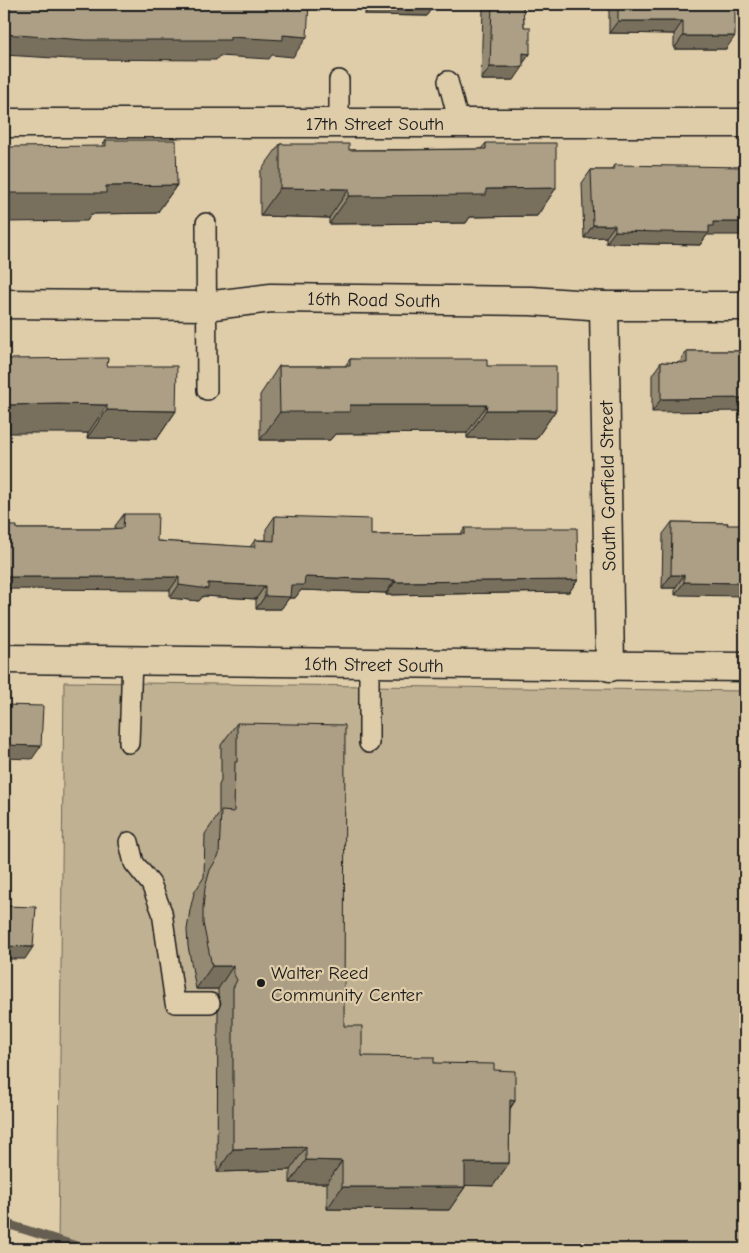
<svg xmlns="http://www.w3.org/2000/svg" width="749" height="1253" viewBox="0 0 749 1253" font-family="'Comic Neue',sans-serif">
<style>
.green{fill:#c0b192;stroke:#6e6657}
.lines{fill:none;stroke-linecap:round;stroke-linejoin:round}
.stream{stroke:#665f51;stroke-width:9}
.service-casing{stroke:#1c1c1c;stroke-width:22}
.minor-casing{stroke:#1c1c1c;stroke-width:31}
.service{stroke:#dfcdaa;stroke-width:19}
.minor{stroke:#dfcdaa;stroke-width:28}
.wall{fill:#948972;stroke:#1c1c1c}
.shaded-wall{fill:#786f5d;stroke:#1c1c1c}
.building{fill:#ac9f85;stroke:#1c1c1c}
.poi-dot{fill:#1c1c1c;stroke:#dfcdaa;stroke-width:2}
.labels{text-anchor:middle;stroke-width:4.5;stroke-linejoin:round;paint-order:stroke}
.street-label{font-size:19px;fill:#1c1c1c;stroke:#dfcdaa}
.poi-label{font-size:19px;fill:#1c1c1c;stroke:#dfcdaa;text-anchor:start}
</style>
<rect width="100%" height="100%" fill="#dfcdaa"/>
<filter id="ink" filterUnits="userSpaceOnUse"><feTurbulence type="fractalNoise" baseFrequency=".02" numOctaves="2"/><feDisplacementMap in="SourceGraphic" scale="10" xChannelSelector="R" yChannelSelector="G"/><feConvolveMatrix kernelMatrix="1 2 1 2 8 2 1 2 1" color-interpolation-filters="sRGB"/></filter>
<g filter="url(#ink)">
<polygon class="green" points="64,682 745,691 745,1249 58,1249"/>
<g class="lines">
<polyline class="stream" points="4,1223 86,1249"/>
<g class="service-casing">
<g id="service">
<polyline points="339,80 339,123"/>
<polyline points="448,81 459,123"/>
<polyline points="206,223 207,390"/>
<polyline points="129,743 132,660"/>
<polyline points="369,743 369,664"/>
<polyline points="129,842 134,863 151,884 162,912 175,1003 210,1003"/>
</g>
</g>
<g class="minor-casing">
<g id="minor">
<polyline points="4,123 745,123"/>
<polyline points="4,304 206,306 271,298 531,301 604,306 745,306"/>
<polyline points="604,306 610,667"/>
<polyline points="4,659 745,667"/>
</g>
</g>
<use href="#service" class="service"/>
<use href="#minor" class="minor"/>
</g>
<g class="wall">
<polygon points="365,4 436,4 427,16 365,15"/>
<polygon points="485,4 523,4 524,27 530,54 523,63 514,80 481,80 483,7"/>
<polygon points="609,4 735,4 726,49 674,49 674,34 609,33"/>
<polygon points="106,140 177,185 157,213 91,214 87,221 102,146"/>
<polygon points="486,143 556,188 537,216 470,217 466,223 329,224 329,218 260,216 260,172 280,144 349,150 481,149"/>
<polygon points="614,165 707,235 700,245 606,243 606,237 584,238 582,183 591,170 611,170"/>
<polygon points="687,351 745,351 652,412 652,375 661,362 679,363"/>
<polygon points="350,359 487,366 556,410 536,439 467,438 467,433 335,434 330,440 260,440 260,395 279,366 345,366"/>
<polygon points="107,366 176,411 157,439 87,438 88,433 39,432"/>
<polygon points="124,514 157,541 250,547 255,540 266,540 266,529 275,516 371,535 461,534 465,528 578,580 569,592 386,595 386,593 301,590 295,598 289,598 281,609 256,609 256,599 203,596 199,601 170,598 170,590 17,529 115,529 115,526"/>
<polygon points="672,522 728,523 675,595 675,588 662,588 663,534"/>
<polygon points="237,723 344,1026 362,1056 434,1063 494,1070 515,1101 510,1109 509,1163 493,1186 465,1185 465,1187 449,1210 327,1209 327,1183 290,1183 290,1170 217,1172 218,1011 221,1003 218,995 218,989 196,989 188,946 187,930 190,910 194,893 204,877 205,834 219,814 219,785 221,781 221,745"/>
</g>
<g class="shaded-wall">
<polygon points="373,4 436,4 427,16 365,15"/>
<polygon points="618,21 683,21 674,34 609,33"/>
<polygon points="4,34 230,37 283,35 307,37 293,57 272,55 269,59 219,56 216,60 71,59 4,55"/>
<polygon points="683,36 735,36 726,49 674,49"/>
<polygon points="523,53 530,54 521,66"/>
<polygon points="490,67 523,67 514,80 481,80"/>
<polygon points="177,185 157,213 91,214 87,221 4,222 4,193 106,186"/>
<polygon points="280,188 349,189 329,218 260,216"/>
<polygon points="556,188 537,216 470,217 466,223 329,224 349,196 486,189"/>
<polygon points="713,222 745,222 745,235 707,235 700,245 606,243 615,231 709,226"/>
<polygon points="593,225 615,225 606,237 584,238"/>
<polygon points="745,398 745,411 652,412 661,399"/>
<polygon points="59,404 107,405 88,433 4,433 4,405"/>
<polygon points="350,405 487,405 467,433 335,434 330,440 260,440 280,412"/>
<polygon points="107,410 176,411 157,439 87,438"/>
<polygon points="486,410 556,410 536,439 467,438"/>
<polygon points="671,575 684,575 675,588 662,588"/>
<polygon points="4,577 179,577 170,590 4,589"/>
<polygon points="305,577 395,580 386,593 301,590 295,598 289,598 281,609 256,609 265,596 291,585"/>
<polygon points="578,580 569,592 386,595 395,582"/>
<polygon points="684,582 745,583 745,596 675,595"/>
<polygon points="208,583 265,586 256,599 203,596 199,601 170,598 179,585"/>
<polygon points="4,745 41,746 32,759 4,758"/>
<polygon points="4,946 33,947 25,959 4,959"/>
<polygon points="212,966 233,966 218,989 196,989"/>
<polygon points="510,1100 515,1101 499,1123"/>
<polygon points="306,1147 290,1170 217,1172 233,1149"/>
<polygon points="306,1160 342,1161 327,1183 290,1183"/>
<polygon points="465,1163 509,1163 493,1186 449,1185"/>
<polygon points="342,1187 465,1187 449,1210 327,1209"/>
</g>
<g class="building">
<polygon points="4,4 309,4 307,37 283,35 283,40 230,37 230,40 84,40 4,34"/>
<polygon points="492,4 523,4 524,27 530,27 530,54 523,53 523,67 490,67"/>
<polygon points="618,4 735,4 735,36 683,36 683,21 618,21"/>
<polygon points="106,140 176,140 177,185 106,186 106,193 4,193 4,147 106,146"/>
<polygon points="486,143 556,143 556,188 486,189 486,195 349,196 349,189 280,188 280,144 349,144 349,150 397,150 486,149"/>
<polygon points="614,165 745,167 745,222 713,222 713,226 709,226 709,233 615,231 615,225 593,225 591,170 614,170"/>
<polygon points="687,351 745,351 745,398 661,399 661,362 687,363"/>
<polygon points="108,358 107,366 177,366 176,411 107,410 107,405 59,404 4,405 4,359"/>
<polygon points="350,359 487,359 487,366 556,366 556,410 486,410 487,405 350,405 350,412 280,412 279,366 350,366"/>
<polygon points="124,514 158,514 157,541 255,547 255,540 274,541 275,516 371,519 371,535 465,534 465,528 577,528 578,580 395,582 395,580 305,577 304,585 291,585 290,597 265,596 265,586 208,583 208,589 179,585 179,577 4,577 4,526 17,526 17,529 109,529 123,528"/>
<polygon points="672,522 728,523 727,525 745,525 745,583 684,582 684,575 671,575"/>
<polygon points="4,705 43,706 41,746 4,745"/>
<polygon points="237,723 345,725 344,1026 362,1026 362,1056 434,1057 434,1063 494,1064 494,1070 515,1071 515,1101 510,1100 509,1163 465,1163 465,1187 342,1187 342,1161 306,1160 306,1147 233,1149 233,988 237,980 233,973 233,966 212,966 203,923 203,908 205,888 210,870 219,855 221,811 234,812 235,762 237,762"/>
<polygon points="4,906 36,907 33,947 4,946"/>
</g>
</g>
<circle class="poi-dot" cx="261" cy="983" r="5"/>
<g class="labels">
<g class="street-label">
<text x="375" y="130">17th Street South</text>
<text transform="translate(374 299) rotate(1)" y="7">16th Road South</text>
<text transform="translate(607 486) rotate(-91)" y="7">South Garfield Street</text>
<text transform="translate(374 664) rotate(1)" y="7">16th Street South</text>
</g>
<g class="poi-label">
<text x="271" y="979">Walter Reed<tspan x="271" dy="22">Community Center</tspan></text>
</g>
</g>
<rect width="749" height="1253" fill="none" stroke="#dfcdaa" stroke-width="20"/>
<rect x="10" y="10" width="729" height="1233" fill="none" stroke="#1c1c1c" stroke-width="2" filter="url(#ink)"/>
</svg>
